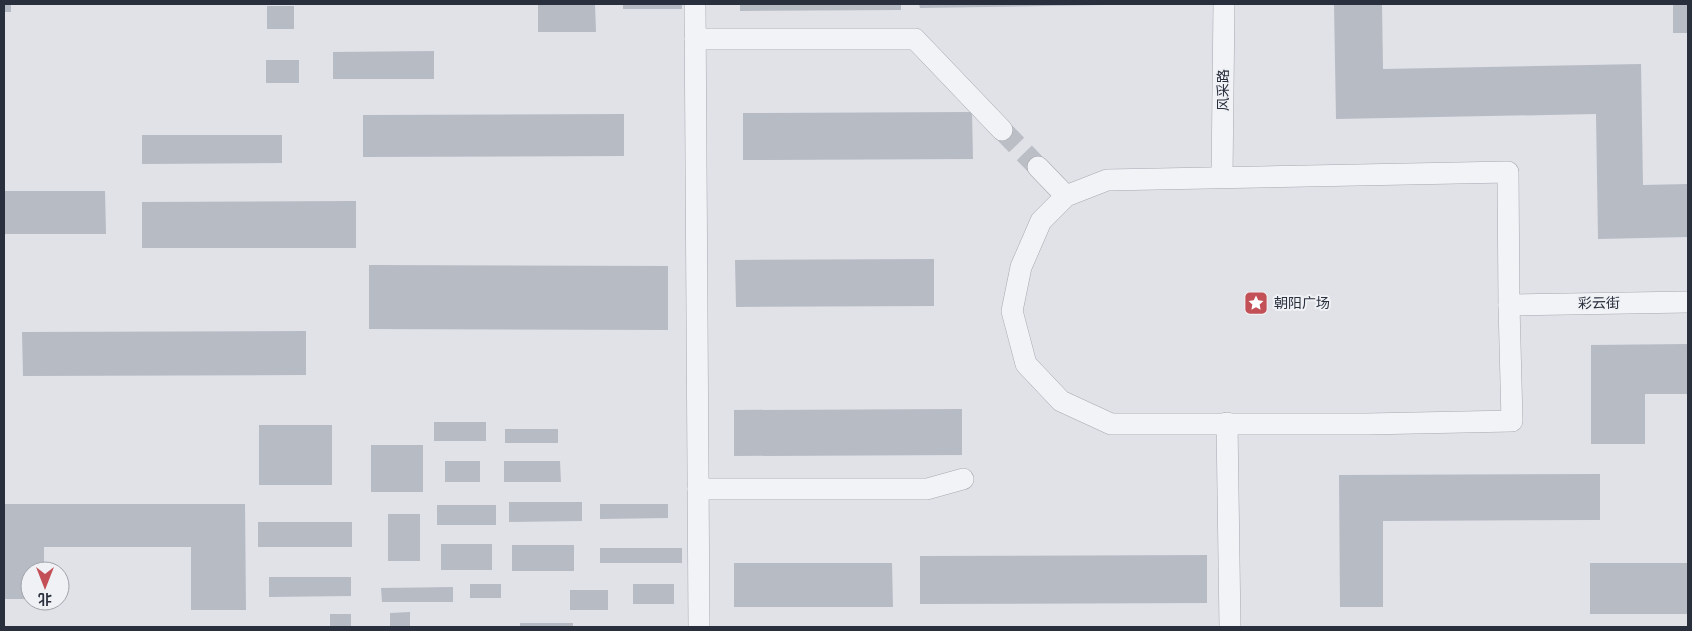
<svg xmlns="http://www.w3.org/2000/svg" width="1692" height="631" viewBox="0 0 1692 631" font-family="Mulish,'Noto Sans SC',sans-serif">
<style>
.building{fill:#b7bbc4}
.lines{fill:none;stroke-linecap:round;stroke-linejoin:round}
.street-tunnel{stroke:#bcbec6;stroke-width:21;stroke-dasharray:21 11;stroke-linecap:butt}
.street-casing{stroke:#a6a9b1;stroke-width:22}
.street{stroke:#f2f3f6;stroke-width:21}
.labels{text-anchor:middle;stroke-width:4;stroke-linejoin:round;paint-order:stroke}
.street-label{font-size:14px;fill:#2a2f3d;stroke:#eff1f5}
.poi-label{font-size:14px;fill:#2a2f3d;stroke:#eff1f5;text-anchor:start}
</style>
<rect width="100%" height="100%" fill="#e0e2e8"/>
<g class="building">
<rect x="4" y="4" width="7" height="8"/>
<polygon points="538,4 595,4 596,32 538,32"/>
<rect x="623" y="4" width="59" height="5"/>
<polygon points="740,4 901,4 901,10 740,11"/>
<polygon points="919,4 1104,4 1105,5 920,8"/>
<polygon points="1334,4 1382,4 1383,69 1641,64 1643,185 1688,184 1688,237 1598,239 1596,114 1336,119"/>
<rect x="1673" y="4" width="15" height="29"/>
<rect x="267" y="6" width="27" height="23"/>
<polygon points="434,51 434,79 333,79 333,52"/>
<rect x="266" y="60" width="33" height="23"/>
<polygon points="972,112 973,159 743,160 743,113"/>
<polygon points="624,114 624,156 363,157 363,115"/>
<polygon points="142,135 282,135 282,163 142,164"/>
<polygon points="4,191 105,191 106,234 4,234"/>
<polygon points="356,201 356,248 142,248 142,202"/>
<polygon points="934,259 934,306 736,307 735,260"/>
<polygon points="369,265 668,266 668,330 369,329"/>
<polygon points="306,331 306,375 23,376 22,332"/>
<polygon points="1688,344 1688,394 1645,394 1645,444 1591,444 1591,345"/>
<polygon points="962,409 962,455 734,456 734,410"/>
<rect x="434" y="422" width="52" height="19"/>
<rect x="259" y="425" width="73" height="60"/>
<rect x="505" y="429" width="53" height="14"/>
<rect x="371" y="445" width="52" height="47"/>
<rect x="445" y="461" width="35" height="21"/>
<polygon points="504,461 560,461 561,482 504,482"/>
<polygon points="1600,474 1600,520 1383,521 1383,607 1340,607 1339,475"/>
<polygon points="509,502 582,502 582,521 509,522"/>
<polygon points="4,504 245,504 246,610 191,610 191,547 44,547 44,571 30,571 30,599 4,599"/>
<polygon points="600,504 668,504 668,518 600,519"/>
<rect x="437" y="505" width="59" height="20"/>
<rect x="388" y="514" width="32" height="47"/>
<rect x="258" y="522" width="94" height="25"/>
<rect x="441" y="544" width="51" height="26"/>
<rect x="512" y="545" width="62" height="26"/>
<rect x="600" y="548" width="82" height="15"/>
<polygon points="1207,555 1207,603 920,604 920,556"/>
<polygon points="734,563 892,563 893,607 734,607"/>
<rect x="1590" y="563" width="98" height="51"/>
<polygon points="269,577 351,577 351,596 269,597"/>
<rect x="470" y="584" width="31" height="14"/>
<rect x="633" y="584" width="41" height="20"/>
<polygon points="453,587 453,602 382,602 381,588"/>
<rect x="570" y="590" width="38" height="20"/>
<polygon points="410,612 410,627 390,627 390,613"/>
<rect x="330" y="614" width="21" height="13"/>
<rect x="520" y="623" width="53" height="4"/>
</g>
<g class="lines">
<polyline class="street-tunnel" points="1002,130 1038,167"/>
<g class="street-casing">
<g id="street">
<polyline points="695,4 699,627"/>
<polyline points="695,39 915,39 1002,130"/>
<polyline points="1038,167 1066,196"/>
<polygon points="1508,172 1509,305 1512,421 1367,424 1111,424 1061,401 1026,364 1012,311 1021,267 1041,221 1066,196 1107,180"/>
<polyline points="1222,177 1224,4"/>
<polyline points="1509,305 1688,302"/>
<polyline points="1227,423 1230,627"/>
<polyline points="698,489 927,489 963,479"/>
</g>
</g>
<use href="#street" class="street"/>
</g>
<defs>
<g id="sight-square" transform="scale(1.25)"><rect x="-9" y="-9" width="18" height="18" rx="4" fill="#c34f57" stroke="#eff1f5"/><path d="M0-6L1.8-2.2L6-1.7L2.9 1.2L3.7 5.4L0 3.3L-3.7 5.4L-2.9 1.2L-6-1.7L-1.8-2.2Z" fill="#fff"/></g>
</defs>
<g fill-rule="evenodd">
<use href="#sight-square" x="1256" y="303"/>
</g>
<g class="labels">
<g class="street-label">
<text transform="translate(1223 90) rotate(-90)" y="5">风采路</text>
<text transform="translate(1599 303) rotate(-1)" y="5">彩云街</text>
</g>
<g class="poi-label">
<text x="1274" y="308">朝阳广场</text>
</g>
</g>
<rect width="1692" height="631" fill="none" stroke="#2a2f3d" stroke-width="10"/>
<g transform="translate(45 586) rotate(180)"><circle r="24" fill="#eff1f5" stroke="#a0a3ab"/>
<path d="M0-4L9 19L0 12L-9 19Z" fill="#c34f57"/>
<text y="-8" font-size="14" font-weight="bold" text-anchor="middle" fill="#2a2f3d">北</text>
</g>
</svg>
